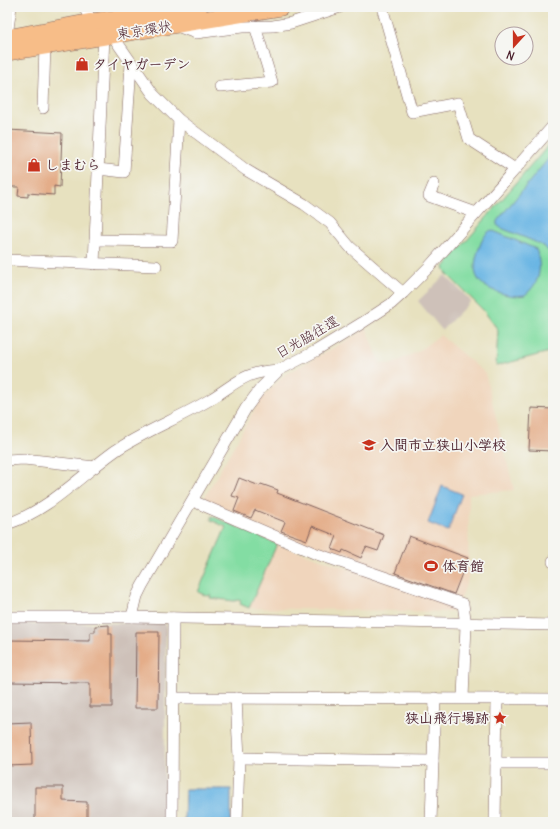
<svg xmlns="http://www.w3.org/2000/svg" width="560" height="829" viewBox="0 0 560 829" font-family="Delius,'Klee One',sans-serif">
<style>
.built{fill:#f0d5bc}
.industrial{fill:#cec1b9}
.green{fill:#83dda3;stroke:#667e67}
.water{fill:#6bb6e4;stroke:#5a6a88}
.building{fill:#e4ad89}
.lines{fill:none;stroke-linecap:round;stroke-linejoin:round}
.minor-casing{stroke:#81635f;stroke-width:12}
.highway-casing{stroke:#81635f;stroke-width:18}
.minor{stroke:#fff;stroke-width:11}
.highway{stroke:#f7bd88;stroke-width:17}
.labels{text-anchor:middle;stroke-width:3.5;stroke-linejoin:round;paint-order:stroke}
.street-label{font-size:14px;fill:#4a1f2b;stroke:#f6f6f2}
.poi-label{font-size:14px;font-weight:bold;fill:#4a1f2b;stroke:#f6f6f2;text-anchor:start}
</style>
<rect width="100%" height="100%" fill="#f6f6f2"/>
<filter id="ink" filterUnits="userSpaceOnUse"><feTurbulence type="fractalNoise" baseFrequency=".025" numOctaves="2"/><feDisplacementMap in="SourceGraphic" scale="8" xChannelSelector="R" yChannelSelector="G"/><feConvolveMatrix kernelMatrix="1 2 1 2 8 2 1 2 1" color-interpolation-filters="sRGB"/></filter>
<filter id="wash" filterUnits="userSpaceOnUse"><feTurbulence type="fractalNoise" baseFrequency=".012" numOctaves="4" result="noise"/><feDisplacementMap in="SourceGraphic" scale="16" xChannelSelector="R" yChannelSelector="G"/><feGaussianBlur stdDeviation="0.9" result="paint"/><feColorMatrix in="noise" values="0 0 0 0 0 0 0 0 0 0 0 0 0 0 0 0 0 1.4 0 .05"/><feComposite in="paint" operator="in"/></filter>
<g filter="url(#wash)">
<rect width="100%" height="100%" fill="#e7e1bf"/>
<g class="built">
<polygon points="367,329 380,363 391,364 417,352 440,335 485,373 514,490 469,494 468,578 461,599 316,552 202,502 260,400 283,376"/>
<polygon points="277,544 456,606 454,612 249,608"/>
</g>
<g class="industrial">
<polygon points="445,275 471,301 442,330 418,301"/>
<polygon points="166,623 164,822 7,822 7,624"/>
</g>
<g class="green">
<polygon points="553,140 553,351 496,366 498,330 484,311 447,274 444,267"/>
<polygon points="212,516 277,544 249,608 240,604 241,601 238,600 234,601 210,598 211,595 207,596 198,592 226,527 211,520"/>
</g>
<g class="water">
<polygon points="553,157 553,247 548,251 545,247 533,241 501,228 497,225 497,221 549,158"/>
<path d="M491 230 536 249C542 267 541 282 525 295 513 297 506 295 495 291 474 283 472 271 478 251 481 243 483 235 491 230Z"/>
<polygon points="442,486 462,494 448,531 428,523"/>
<polygon points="185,789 231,789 231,822 184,822"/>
</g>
<g id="blocks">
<g class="building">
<polygon points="8,130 62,133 60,187 54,186 54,195 28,193 28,197 18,196 19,187 7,187"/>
<polygon points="531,408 553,409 553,451 529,450"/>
<polygon points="239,478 260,486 261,484 278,490 277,493 384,535 378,551 366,547 361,558 343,550 342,553 332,549 337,536 312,526 307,540 281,531 285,522 255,510 251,518 234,511 239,498 232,496"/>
<polygon points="409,536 468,558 454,594 395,573"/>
<polygon points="109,625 109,634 112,634 112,707 90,707 90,683 7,682 7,640 90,641 90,632 95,632 95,626"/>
<polygon points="136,632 159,632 158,708 135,708"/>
<polygon points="31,722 32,765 8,766 7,723"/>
<polygon points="35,787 63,787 63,801 87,802 87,822 35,822"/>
</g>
</g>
</g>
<g filter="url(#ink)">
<use href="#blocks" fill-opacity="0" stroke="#81635f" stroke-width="1"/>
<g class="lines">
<g class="minor-casing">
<g id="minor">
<polyline points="84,7 92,22"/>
<polyline points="382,7 412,112 458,103 469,139 515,169"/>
<polyline points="177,26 196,33 242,27 273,26 291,23 340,7"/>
<polyline points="112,35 153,94 179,120 246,170 304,204 330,223 350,247 403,293"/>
<polyline points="7,36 11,7"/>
<polyline points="220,87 272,82 255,26"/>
<polyline points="43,108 45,46"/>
<polyline points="98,169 124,172 131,64"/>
<polyline points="434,184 429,196 476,213"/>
<polyline points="95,240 172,241 179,120"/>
<polyline points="7,260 156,266"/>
<polyline points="94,264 104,36"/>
<polyline points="7,460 24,459 95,467"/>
<polyline points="193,501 314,553 463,604 466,625 463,698"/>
<path d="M7 524C48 511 80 476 115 451 144 431 180 418 211 399 238 382 244 372 279 370"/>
<polyline points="553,561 553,562"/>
<polyline points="7,617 132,617 553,625"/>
<polyline points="132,617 137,596 142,586 246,408 261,388 279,370 316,351 362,323 391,304 403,293 429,267 553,126"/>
<polyline points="173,698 553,699"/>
<polyline points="236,698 239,758 237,822"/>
<polyline points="239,758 433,761"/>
<polyline points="496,763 553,763"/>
<polyline points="172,822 173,618"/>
<polyline points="431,822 435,698"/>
<polyline points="495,822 497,698"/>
</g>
</g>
<g class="highway-casing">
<g id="highway">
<polyline points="7,38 92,22 199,7"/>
<polyline points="7,52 281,7"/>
</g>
</g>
<use href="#minor" class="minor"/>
<use href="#highway" class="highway"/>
</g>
</g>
<defs>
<g id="shop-bare" transform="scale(1.08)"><path d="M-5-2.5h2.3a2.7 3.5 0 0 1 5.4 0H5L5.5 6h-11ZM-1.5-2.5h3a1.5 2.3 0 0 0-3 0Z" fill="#c8321e" stroke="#f6f6f2" stroke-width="2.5" paint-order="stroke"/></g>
<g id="school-bare" transform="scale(1.08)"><path d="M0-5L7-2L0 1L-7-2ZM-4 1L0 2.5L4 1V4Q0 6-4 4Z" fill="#c8321e" stroke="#f6f6f2" stroke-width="2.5" paint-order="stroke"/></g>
<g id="stadium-bare" transform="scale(1.08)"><path d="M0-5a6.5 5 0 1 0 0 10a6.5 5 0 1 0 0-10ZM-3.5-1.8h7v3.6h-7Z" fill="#c8321e" stroke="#f6f6f2" stroke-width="2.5" paint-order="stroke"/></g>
<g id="sight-bare" transform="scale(1.08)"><path d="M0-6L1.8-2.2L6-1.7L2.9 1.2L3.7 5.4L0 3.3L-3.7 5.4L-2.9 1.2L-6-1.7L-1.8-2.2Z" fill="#c8321e" stroke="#f6f6f2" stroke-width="2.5" paint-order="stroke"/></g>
</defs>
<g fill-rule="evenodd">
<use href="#shop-bare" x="82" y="64"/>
<use href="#shop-bare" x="34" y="165"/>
<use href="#school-bare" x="369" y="445"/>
<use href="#stadium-bare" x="431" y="566"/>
<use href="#sight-bare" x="500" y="718"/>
</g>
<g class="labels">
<g class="street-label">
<text transform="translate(144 30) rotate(-9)" y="5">東京環状</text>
<text transform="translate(307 337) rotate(-30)" y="5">日光脇往還</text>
</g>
<g class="poi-label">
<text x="93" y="69">タイヤガーデン</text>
<text x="45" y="170">しまむら</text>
<text x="380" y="450">入間市立狭山小学校</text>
<text x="442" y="571">体育館</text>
<text x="489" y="723" text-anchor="end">狭山飛行場跡</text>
</g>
</g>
<rect width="560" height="829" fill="none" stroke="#f6f6f2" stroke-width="24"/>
<g transform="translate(514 46) rotate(201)"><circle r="19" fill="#f6f6f2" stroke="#b1a0a2"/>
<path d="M0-3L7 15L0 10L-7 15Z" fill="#c8321e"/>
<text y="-6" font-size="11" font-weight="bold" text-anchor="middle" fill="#4a1f2b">N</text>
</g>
</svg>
